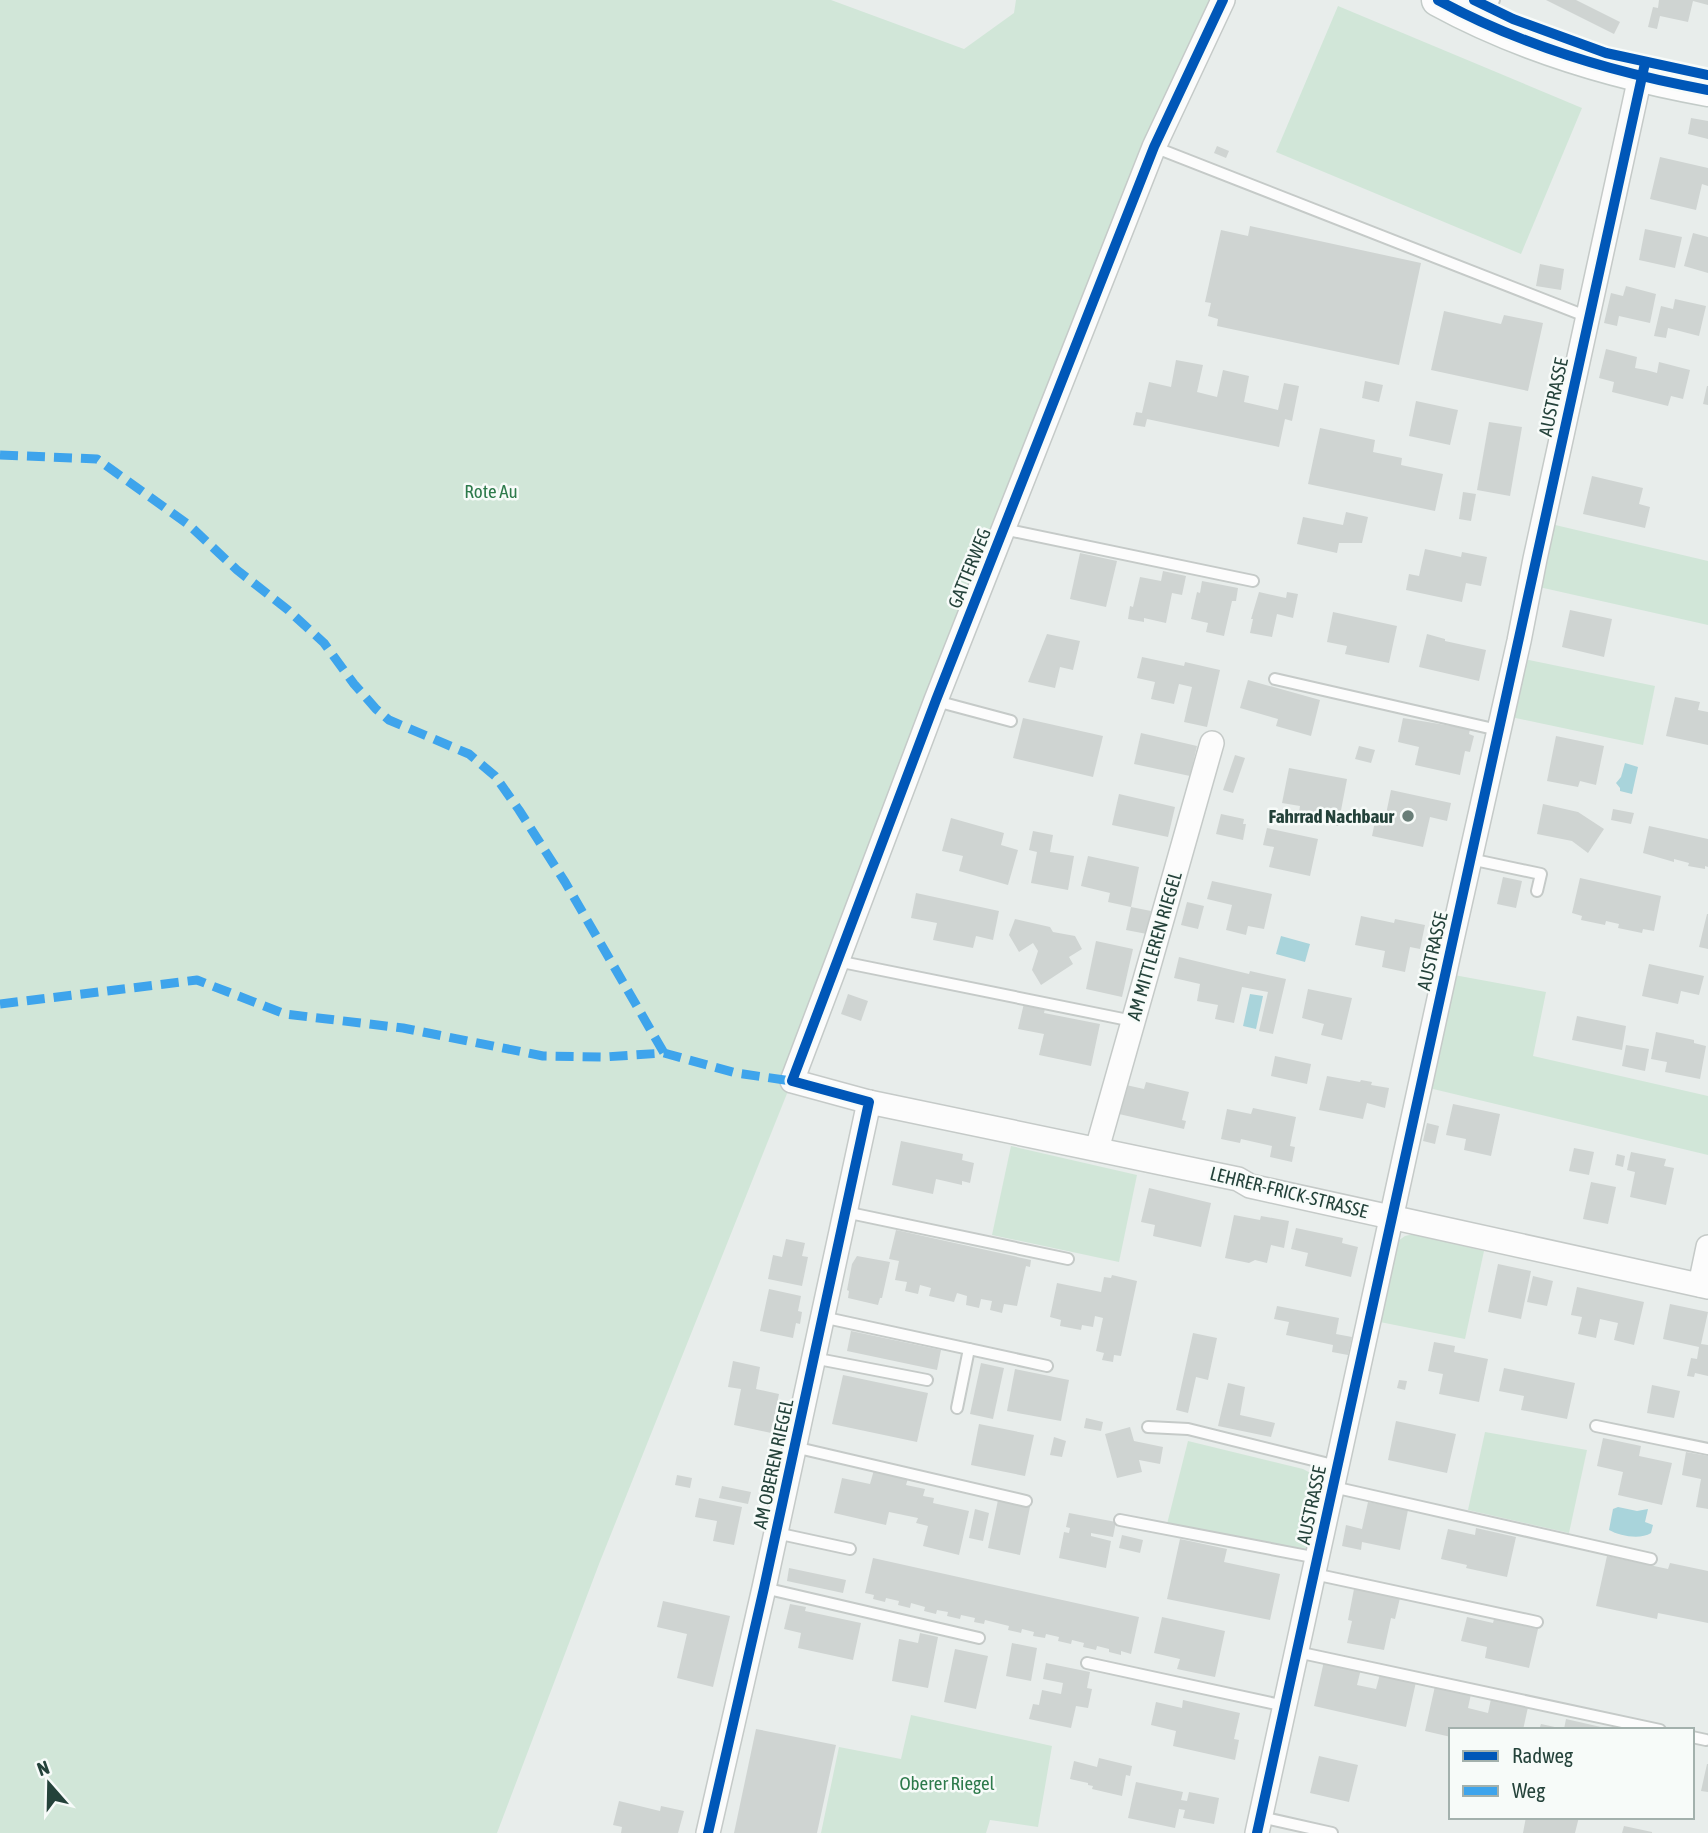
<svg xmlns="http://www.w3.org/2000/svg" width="1708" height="1833" viewBox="0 0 1708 1833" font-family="'Asap Condensed',sans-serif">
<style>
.green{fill:#d1e6d8}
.water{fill:#a9d4db}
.building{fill:#cfd4d2}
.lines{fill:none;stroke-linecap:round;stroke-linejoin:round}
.service-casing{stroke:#c5cac8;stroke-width:14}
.minor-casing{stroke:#c5cac8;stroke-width:26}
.secondary-casing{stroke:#c3cbc8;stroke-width:35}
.service{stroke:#fcfcfc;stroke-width:10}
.minor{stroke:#fcfcfc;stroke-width:23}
.secondary{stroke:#fcfcfc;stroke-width:32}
.quiet{stroke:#3ea4ec;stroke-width:9;stroke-dasharray:18 9;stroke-linecap:butt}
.cycleway-casing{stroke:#f7fbf9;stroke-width:15}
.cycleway{stroke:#0057b8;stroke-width:10}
.poi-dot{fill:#697e78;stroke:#f7fbf9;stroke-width:2.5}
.labels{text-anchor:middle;stroke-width:5;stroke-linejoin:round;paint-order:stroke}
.street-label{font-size:19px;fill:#24423a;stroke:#f7fbf9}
.park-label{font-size:19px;fill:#2d7a4b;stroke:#f7fbf9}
.poi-label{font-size:19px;font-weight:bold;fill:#24423a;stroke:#f7fbf9;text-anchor:end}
</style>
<rect width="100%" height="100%" fill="#e8edeb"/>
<g class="green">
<polygon points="0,0 831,0 964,49 1014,13 1016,0 1212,0 792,1081 599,1564 497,1833 0,1833"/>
<polygon points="1338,6 1582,108 1521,254 1276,152"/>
<polygon points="1551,524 1708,561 1708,625 1539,587"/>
<polygon points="1524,659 1655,686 1643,745 1511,717"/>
<polygon points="1454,975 1546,992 1533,1056 1708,1096 1708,1155 1429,1088"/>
<polygon points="1011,1146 1137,1175 1119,1262 992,1235"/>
<polygon points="1414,1234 1484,1251 1465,1339 1380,1322 1398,1241 1405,1236"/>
<polygon points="1485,1432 1587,1450 1569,1533 1468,1510"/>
<polygon points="1188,1441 1303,1469 1318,1477 1324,1483 1309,1551 1167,1524"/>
<polygon points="911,1715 1052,1746 1038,1827 990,1820 986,1833 821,1833 839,1747 901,1759"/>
</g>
<g class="water">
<polygon points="1625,763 1638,767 1632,794 1620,791 1620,788 1616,783 1621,777"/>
<polygon points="1281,936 1310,944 1305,962 1276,954"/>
<polygon points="1250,994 1263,996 1256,1029 1243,1026"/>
<path d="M1618 1507 1637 1511 1648 1509 1645 1522 1653 1525 1651 1533C1640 1540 1620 1536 1609 1530L1613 1509Z"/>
</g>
<g class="building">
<polygon points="1546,0 1576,0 1620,22 1614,34"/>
<polygon points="1659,0 1708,0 1708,5 1693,1 1688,22 1660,16 1657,29 1648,27 1653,7 1658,8"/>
<polygon points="1691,118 1708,121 1708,139 1688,134"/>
<polygon points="1217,146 1229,151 1226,158 1214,153"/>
<polygon points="1660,157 1708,168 1708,186 1702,184 1696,210 1650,199"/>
<polygon points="1250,226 1421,263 1399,365 1217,326 1218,319 1208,316 1211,303 1205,302 1221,230 1248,236"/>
<polygon points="1645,229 1682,237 1675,268 1639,260"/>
<polygon points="1693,233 1708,237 1708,273 1684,266"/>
<polygon points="1540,264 1564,269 1561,290 1536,286"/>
<polygon points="1626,286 1656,294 1650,323 1619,316 1617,326 1604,323 1611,293 1623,296"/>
<polygon points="1675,299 1706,306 1699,336 1668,328 1666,338 1654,336 1661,306 1673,309"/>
<polygon points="1444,311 1501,324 1504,315 1543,323 1528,391 1431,370"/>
<polygon points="1606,349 1637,357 1635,368 1646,370 1657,373 1659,362 1690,370 1683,399 1671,396 1668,406 1612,392 1614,382 1599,378"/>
<polygon points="1176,360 1203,365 1197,392 1217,397 1223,370 1249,376 1244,402 1278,410 1284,383 1299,386 1292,421 1285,419 1279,447 1147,419 1145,427 1133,425 1136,412 1142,413 1149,382 1171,387"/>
<polygon points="1365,381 1383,385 1379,402 1362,398"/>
<polygon points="1707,386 1708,386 1708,405 1703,404"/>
<polygon points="1416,401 1458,410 1450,445 1409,436"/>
<polygon points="1489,422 1522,427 1510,496 1477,490"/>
<polygon points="1320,428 1375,440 1373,452 1402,458 1401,465 1443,474 1435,511 1308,484"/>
<polygon points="1592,476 1643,488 1639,504 1650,507 1645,528 1583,514"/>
<polygon points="1463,492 1476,494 1471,521 1459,519"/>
<polygon points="1346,512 1368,517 1362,543 1339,543 1337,553 1297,544 1303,517 1343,525"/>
<polygon points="1425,549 1461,557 1462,552 1487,557 1481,586 1466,583 1462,602 1406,590 1409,574 1419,576"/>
<polygon points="1080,553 1117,561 1106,607 1070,599"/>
<polygon points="1163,571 1186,576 1182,595 1172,593 1166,623 1144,618 1144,622 1128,619 1130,606 1133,607 1140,577 1161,581"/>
<polygon points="1202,581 1238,588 1236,601 1232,601 1224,636 1206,632 1208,623 1191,619 1197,592 1200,593"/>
<polygon points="1259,592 1286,598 1287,592 1298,594 1293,618 1277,614 1272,637 1250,633 1253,619 1251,619"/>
<polygon points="1570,610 1612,619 1604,657 1562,647"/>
<polygon points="1333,612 1397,626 1389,663 1345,654 1347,646 1327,642"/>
<polygon points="1047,634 1080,641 1073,670 1060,667 1055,688 1028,682"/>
<polygon points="1427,634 1445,639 1445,641 1486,650 1479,681 1419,667"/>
<polygon points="1142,657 1184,666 1185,662 1220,670 1207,727 1184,722 1192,687 1179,684 1174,704 1151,699 1155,682 1137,678"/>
<polygon points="1248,680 1320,700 1311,736 1276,726 1278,719 1240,708"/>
<polygon points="1675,697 1700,702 1698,710 1708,712 1708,745 1666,736"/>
<polygon points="1023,718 1103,736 1093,777 1013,758"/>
<polygon points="1403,718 1470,729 1469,734 1474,736 1470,752 1465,751 1460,775 1415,765 1419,747 1398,742"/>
<polygon points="1141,733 1197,746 1190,776 1134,764"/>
<polygon points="1556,736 1604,746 1596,785 1580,781 1578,787 1547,781"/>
<polygon points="1359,746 1375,750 1371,763 1355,759"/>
<polygon points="1235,755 1245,758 1233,793 1223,790"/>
<polygon points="1289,768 1347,779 1338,826 1298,819 1300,806 1282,803"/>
<polygon points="1391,790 1451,803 1447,821 1430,817 1423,847 1372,836 1376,817 1385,819"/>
<polygon points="1119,794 1175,807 1168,837 1112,825"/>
<polygon points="1543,804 1578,812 1604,829 1588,853 1572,841 1537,834"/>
<polygon points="1613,809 1634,813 1631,824 1611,820"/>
<polygon points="1221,814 1244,819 1243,824 1246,824 1243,840 1216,834"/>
<polygon points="951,818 1004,833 1001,845 1018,850 1008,885 959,871 963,856 942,851"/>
<polygon points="1649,826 1708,839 1708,867 1705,866 1705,869 1688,866 1689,863 1674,859 1674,862 1643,853"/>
<polygon points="1267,828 1318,839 1310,876 1269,867 1274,847 1263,845"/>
<polygon points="1033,831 1053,835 1050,852 1074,856 1068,890 1031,883 1037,852 1029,850"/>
<polygon points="1088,856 1139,867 1131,907 1108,902 1110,893 1081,886"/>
<polygon points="1503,877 1522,881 1516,908 1497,904"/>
<polygon points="1580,878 1661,896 1654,931 1643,929 1642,933 1618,928 1619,924 1606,921 1605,925 1581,920 1582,916 1572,913"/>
<polygon points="1212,881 1272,894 1264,929 1248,926 1246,935 1226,930 1232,905 1207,899"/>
<polygon points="916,893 999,911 993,940 976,936 973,948 933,940 937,923 911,918"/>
<polygon points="1187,902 1204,906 1198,929 1181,925"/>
<polygon points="1131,907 1151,911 1147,934 1126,930"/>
<polygon points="1707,914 1708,914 1708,949 1699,947"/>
<polygon points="1361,916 1394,923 1395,919 1425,925 1420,949 1410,947 1405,972 1382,967 1385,951 1355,945"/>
<polygon points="1015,919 1050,927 1053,932 1075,936 1082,949 1069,957 1073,964 1041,985 1032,970 1038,951 1033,943 1019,952 1009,935"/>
<polygon points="1096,941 1133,949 1122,997 1086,989"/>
<polygon points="1179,957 1249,974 1250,971 1286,979 1273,1034 1259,1031 1268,992 1242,987 1234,1023 1215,1019 1218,1005 1197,1001 1200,984 1174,978"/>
<polygon points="1649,964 1704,976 1699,995 1681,991 1678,1004 1642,996"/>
<polygon points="1308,989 1352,998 1342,1040 1321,1035 1324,1024 1302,1018"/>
<polygon points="848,994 868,1001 861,1021 841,1014"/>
<polygon points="1025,999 1046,1004 1044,1013 1100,1024 1091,1066 1039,1055 1044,1034 1018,1029"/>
<polygon points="1577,1016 1626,1026 1622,1050 1572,1040"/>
<polygon points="1656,1032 1694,1040 1694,1043 1706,1046 1700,1079 1665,1072 1667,1062 1651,1059"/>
<polygon points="1626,1045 1649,1049 1645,1071 1622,1066"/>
<polygon points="1275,1056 1311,1064 1307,1084 1271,1076"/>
<polygon points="1327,1076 1360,1082 1361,1080 1372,1082 1371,1085 1389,1088 1385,1108 1367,1103 1363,1119 1319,1110"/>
<polygon points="1146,1082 1189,1092 1182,1120 1186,1121 1184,1129 1119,1114 1126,1085 1144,1089"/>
<polygon points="1453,1104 1500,1114 1491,1156 1464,1150 1466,1139 1446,1135"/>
<polygon points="1253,1108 1296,1117 1290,1146 1295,1147 1292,1162 1270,1157 1272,1146 1241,1139 1240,1143 1221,1139 1227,1109 1251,1114"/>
<polygon points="1427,1123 1439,1126 1435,1144 1423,1141"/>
<polygon points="901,1141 963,1154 962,1160 974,1163 970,1183 962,1181 962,1185 936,1179 933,1194 892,1185"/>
<polygon points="1574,1148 1594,1152 1589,1175 1569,1171"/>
<polygon points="1631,1152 1666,1159 1664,1166 1674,1168 1666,1205 1630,1197 1635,1172 1627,1170"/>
<polygon points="1617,1154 1625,1156 1623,1167 1615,1165"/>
<polygon points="1591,1182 1616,1187 1608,1224 1583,1219"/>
<polygon points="1149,1188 1211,1203 1201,1247 1153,1236 1155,1225 1141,1222"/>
<polygon points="1234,1215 1260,1220 1261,1216 1289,1221 1284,1248 1271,1245 1267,1263 1255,1260 1249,1263 1225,1258"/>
<polygon points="1296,1228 1343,1238 1342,1243 1358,1247 1351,1277 1305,1266 1308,1253 1291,1249"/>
<polygon points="896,1230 1031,1260 1030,1267 1026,1266 1017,1306 1004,1304 1002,1313 990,1310 992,1301 981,1299 979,1308 966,1305 967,1296 957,1293 954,1302 929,1296 931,1288 920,1285 918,1294 905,1291 907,1282 895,1280 899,1261 889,1259"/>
<polygon points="786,1239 805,1243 802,1256 808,1257 802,1286 768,1279 773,1255 782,1257"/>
<polygon points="857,1256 890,1262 882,1298 880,1298 878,1305 848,1298 849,1291 847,1290 852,1264"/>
<polygon points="1498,1264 1531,1271 1521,1319 1488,1312"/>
<polygon points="1112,1275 1137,1281 1121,1356 1114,1355 1113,1362 1102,1360 1104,1353 1096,1351 1103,1318 1095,1316 1093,1327 1082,1325 1081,1330 1060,1326 1061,1320 1050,1317 1057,1283 1101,1292 1104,1277 1111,1278"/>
<polygon points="1533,1276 1553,1281 1547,1306 1527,1302"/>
<polygon points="1577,1287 1644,1302 1634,1345 1614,1340 1618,1323 1600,1319 1596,1338 1578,1334 1582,1317 1571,1315"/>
<polygon points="769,1289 801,1296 798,1311 802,1312 800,1324 796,1323 793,1338 760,1331"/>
<polygon points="1670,1304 1708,1312 1701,1344 1708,1345 1708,1376 1695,1373 1694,1377 1687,1376 1691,1358 1697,1359 1699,1347 1663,1339"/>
<polygon points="1277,1306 1339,1318 1336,1334 1352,1337 1348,1355 1332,1352 1333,1345 1286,1335 1289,1322 1274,1319"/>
<polygon points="851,1331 941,1350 937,1370 847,1351"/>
<polygon points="1193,1333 1217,1338 1208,1380 1196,1377 1188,1413 1176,1410"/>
<polygon points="1434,1342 1455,1346 1454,1352 1488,1359 1479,1402 1439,1394 1443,1374 1428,1371"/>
<polygon points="733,1361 760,1367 756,1389 779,1394 771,1433 734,1425 741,1389 728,1387"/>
<polygon points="981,1363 1004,1368 993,1419 970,1414"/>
<polygon points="1504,1368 1575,1383 1567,1419 1521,1410 1524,1396 1499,1391"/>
<polygon points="1015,1369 1069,1380 1061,1421 1007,1411"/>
<polygon points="843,1375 928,1393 917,1442 832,1424"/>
<polygon points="1399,1380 1407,1381 1405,1390 1397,1388"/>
<polygon points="1228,1383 1245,1387 1240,1415 1275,1423 1271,1437 1218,1426"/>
<polygon points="1652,1385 1680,1391 1674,1418 1647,1413"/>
<polygon points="1086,1418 1103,1422 1101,1431 1084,1428"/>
<polygon points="1396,1421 1456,1434 1447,1473 1388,1460"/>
<polygon points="979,1424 1034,1435 1025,1476 971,1465"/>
<polygon points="1130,1427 1134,1441 1163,1447 1160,1464 1139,1460 1142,1472 1117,1478 1105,1434"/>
<polygon points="1054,1437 1066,1441 1062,1457 1050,1455"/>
<polygon points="1603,1438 1641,1446 1639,1456 1672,1463 1662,1505 1618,1495 1623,1472 1597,1466"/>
<polygon points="1686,1452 1708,1456 1708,1509 1696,1507 1701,1479 1682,1475"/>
<polygon points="874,1470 908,1478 906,1485 925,1489 923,1496 934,1498 933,1503 969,1511 959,1555 923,1546 928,1526 916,1523 918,1518 889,1512 886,1525 834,1513 842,1478 870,1484"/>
<polygon points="677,1475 692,1478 690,1488 675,1485"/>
<polygon points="722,1486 751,1492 748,1504 719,1498"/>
<polygon points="699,1498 742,1507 734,1545 713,1541 717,1521 695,1517"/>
<polygon points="998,1500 1030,1507 1020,1555 988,1548"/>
<polygon points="1368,1502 1408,1510 1400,1550 1362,1542 1361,1550 1342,1546 1346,1525 1362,1529"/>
<polygon points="975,1509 989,1513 983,1541 969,1538"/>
<polygon points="1069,1513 1116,1522 1113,1537 1091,1533 1091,1536 1111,1541 1106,1568 1059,1558 1064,1532 1069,1533 1070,1528 1066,1527"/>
<polygon points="1476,1528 1516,1537 1507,1577 1466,1568 1467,1565 1441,1559 1448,1529 1475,1535"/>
<polygon points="1122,1535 1143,1540 1140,1553 1119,1548"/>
<polygon points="1180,1539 1227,1549 1224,1562 1280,1574 1270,1620 1167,1599"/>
<polygon points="1607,1556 1668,1569 1670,1563 1708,1571 1708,1623 1658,1613 1657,1619 1596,1606"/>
<polygon points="873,1558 1139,1617 1131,1654 1121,1651 1121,1655 1109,1652 1109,1649 1097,1646 1096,1650 1083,1647 1084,1643 1072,1640 1071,1644 1058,1641 1059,1637 1046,1634 1045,1638 1033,1636 1034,1632 1022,1629 1021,1633 1008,1630 1009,1626 985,1620 984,1624 974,1622 975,1618 961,1615 960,1619 947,1616 948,1612 937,1610 936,1614 924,1611 925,1607 911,1603 910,1608 898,1605 899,1601 886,1598 885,1602 873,1599 874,1595 865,1593"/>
<polygon points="789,1568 846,1580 843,1593 787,1581"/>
<polygon points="1354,1589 1400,1598 1395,1619 1391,1618 1384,1650 1347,1643 1352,1621 1348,1620"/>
<polygon points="663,1601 730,1616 713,1687 677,1678 687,1634 657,1627"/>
<polygon points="790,1604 806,1607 805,1611 861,1623 853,1660 798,1648 801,1633 784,1629"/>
<polygon points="1162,1617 1225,1631 1215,1677 1177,1669 1180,1659 1154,1653"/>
<polygon points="1467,1617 1493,1623 1494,1619 1538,1629 1529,1668 1485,1658 1487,1647 1461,1641"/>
<polygon points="920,1633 938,1637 928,1688 892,1681 899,1639 918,1643"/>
<polygon points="1012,1643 1037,1648 1031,1681 1006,1676"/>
<polygon points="955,1649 988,1656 976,1709 944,1702"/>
<polygon points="1324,1661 1361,1669 1357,1685 1376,1689 1380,1674 1416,1682 1406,1727 1314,1706"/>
<polygon points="1046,1663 1090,1672 1087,1688 1092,1689 1088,1708 1076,1706 1071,1728 1029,1719 1033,1704 1039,1705 1042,1690 1061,1694 1063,1683 1043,1679"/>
<polygon points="1435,1686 1471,1694 1468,1708 1488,1713 1491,1699 1528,1707 1523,1730 1451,1730 1451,1737 1425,1731"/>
<polygon points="1183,1700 1240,1713 1234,1739 1239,1740 1235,1760 1173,1746 1176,1731 1151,1725 1156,1702 1182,1708"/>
<polygon points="1566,1719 1601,1727 1601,1730 1539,1730 1541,1724 1564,1729"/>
<polygon points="756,1729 836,1745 817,1833 734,1833"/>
<polygon points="1319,1756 1358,1765 1349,1802 1310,1793"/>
<polygon points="1099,1758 1132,1766 1130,1776 1126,1775 1122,1796 1092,1789 1093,1786 1088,1785 1088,1783 1070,1779 1074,1761 1097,1767"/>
<polygon points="1707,1764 1708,1764 1708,1792 1701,1791"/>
<polygon points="1136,1782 1183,1792 1181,1800 1187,1801 1189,1792 1219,1798 1214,1824 1183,1818 1185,1810 1179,1809 1175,1828 1128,1818"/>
<polygon points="619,1801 660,1811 661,1806 684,1811 678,1833 621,1833 622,1827 613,1825"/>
<polygon points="1526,1817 1579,1817 1575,1833 1523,1833"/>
<polygon points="1624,1826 1652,1832 1652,1833 1622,1833"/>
</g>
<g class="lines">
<g class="service-casing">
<g id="service">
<polyline points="1483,19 1494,0"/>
<polyline points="1154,147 1588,317"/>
<polyline points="1003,529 1253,581"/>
<polyline points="1275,679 1498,730"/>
<polyline points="936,701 1011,721"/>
<polyline points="1470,859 1541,874 1537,891"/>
<polyline points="837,961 1133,1021"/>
<polyline points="845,1212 1068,1259"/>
<polyline points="822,1317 1047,1366"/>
<polyline points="813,1358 927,1380"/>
<polyline points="957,1408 969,1349"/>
<polyline points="1596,1426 1708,1449"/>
<polyline points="1148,1427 1188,1429 1337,1466"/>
<polyline points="794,1447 1026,1501"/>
<polyline points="1333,1487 1651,1559"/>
<polyline points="1120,1520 1318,1558"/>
<polyline points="776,1533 850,1549"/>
<polyline points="1314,1574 1537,1622"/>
<polyline points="764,1588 979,1638"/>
<polyline points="1297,1652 1660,1730"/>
<polyline points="1087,1663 1285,1706"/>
<polyline points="1692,1737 1706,1740"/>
<polyline points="1261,1817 1332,1833"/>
</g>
</g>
<g class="minor-casing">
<g id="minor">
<polyline points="1223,0 1154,147 936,700 792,1081 869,1102 1238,1179 1250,1186 1708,1287"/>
<polyline points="1097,1149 1212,743"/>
<polyline points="1700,1285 1708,1247"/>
<polyline points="708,1833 764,1588 869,1102"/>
<polyline points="1257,1833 1451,944 1519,641 1535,559 1640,77"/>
</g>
</g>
<g class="secondary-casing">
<path id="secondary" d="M1438 0C1522 46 1614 73 1708 90"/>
</g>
<use href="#service" class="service"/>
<use href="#minor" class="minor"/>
<use href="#secondary" class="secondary"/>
<g class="quiet">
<polyline points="0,455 97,459 189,525 237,570 288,610 324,643 354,684 376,709 389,720 469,754 495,776 519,810 565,882 664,1053"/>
<polyline points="0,1004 197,980 285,1014 403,1028 543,1056 604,1057 664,1053 736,1073 792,1081"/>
</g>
<g class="cycleway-casing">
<g id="cycleway">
<path d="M1438 0C1522 46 1614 73 1708 90"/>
<polyline points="1474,0 1513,19 1606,53 1708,75"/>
<polyline points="708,1833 764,1588 869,1102 792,1081 936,700 1154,147 1223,0"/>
<polyline points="1257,1833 1645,63"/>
</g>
</g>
<use href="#cycleway" class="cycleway"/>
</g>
<circle class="poi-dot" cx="1408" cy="816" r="7"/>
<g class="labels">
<g class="street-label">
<text transform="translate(1553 397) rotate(-78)" y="7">AUSTRASSE</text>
<text transform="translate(969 568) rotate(-68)" y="7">GATTERWEG</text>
<text transform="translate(1154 946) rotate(-74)" y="7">AM MITTLEREN RIEGEL</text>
<text transform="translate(1432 951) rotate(-77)" y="7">AUSTRASSE</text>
<text transform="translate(1289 1192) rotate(14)" y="7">LEHRER-FRICK-STRASSE</text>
<text transform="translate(773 1464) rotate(-78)" y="7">AM OBEREN RIEGEL</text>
<text transform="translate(1311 1505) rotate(-78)" y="7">AUSTRASSE</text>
</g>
<g class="park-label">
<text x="491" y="498">Rote Au</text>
<text x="947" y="1790">Oberer Riegel</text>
</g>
<g class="poi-label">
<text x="1394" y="823">Fahrrad Nachbaur</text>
</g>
</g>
<rect x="1449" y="1728" width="245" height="91" fill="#f7fbf9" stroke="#a3b1ad" stroke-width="2"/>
<rect x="1463" y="1751" width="35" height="10" fill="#0057b8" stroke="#a3b1ad" stroke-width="2"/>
<text x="1512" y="1763" font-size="21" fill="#24423a">Radweg</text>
<rect x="1463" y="1786" width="35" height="10" fill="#3ea4ec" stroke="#a3b1ad" stroke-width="2"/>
<text x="1512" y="1798" font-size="21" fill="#24423a">Weg</text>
<g transform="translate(49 1784) rotate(340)" stroke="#f7fbf9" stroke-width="5" paint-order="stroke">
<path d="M0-5L12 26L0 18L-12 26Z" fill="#24423a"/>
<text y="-10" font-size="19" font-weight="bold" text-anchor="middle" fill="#24423a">N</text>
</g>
</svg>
